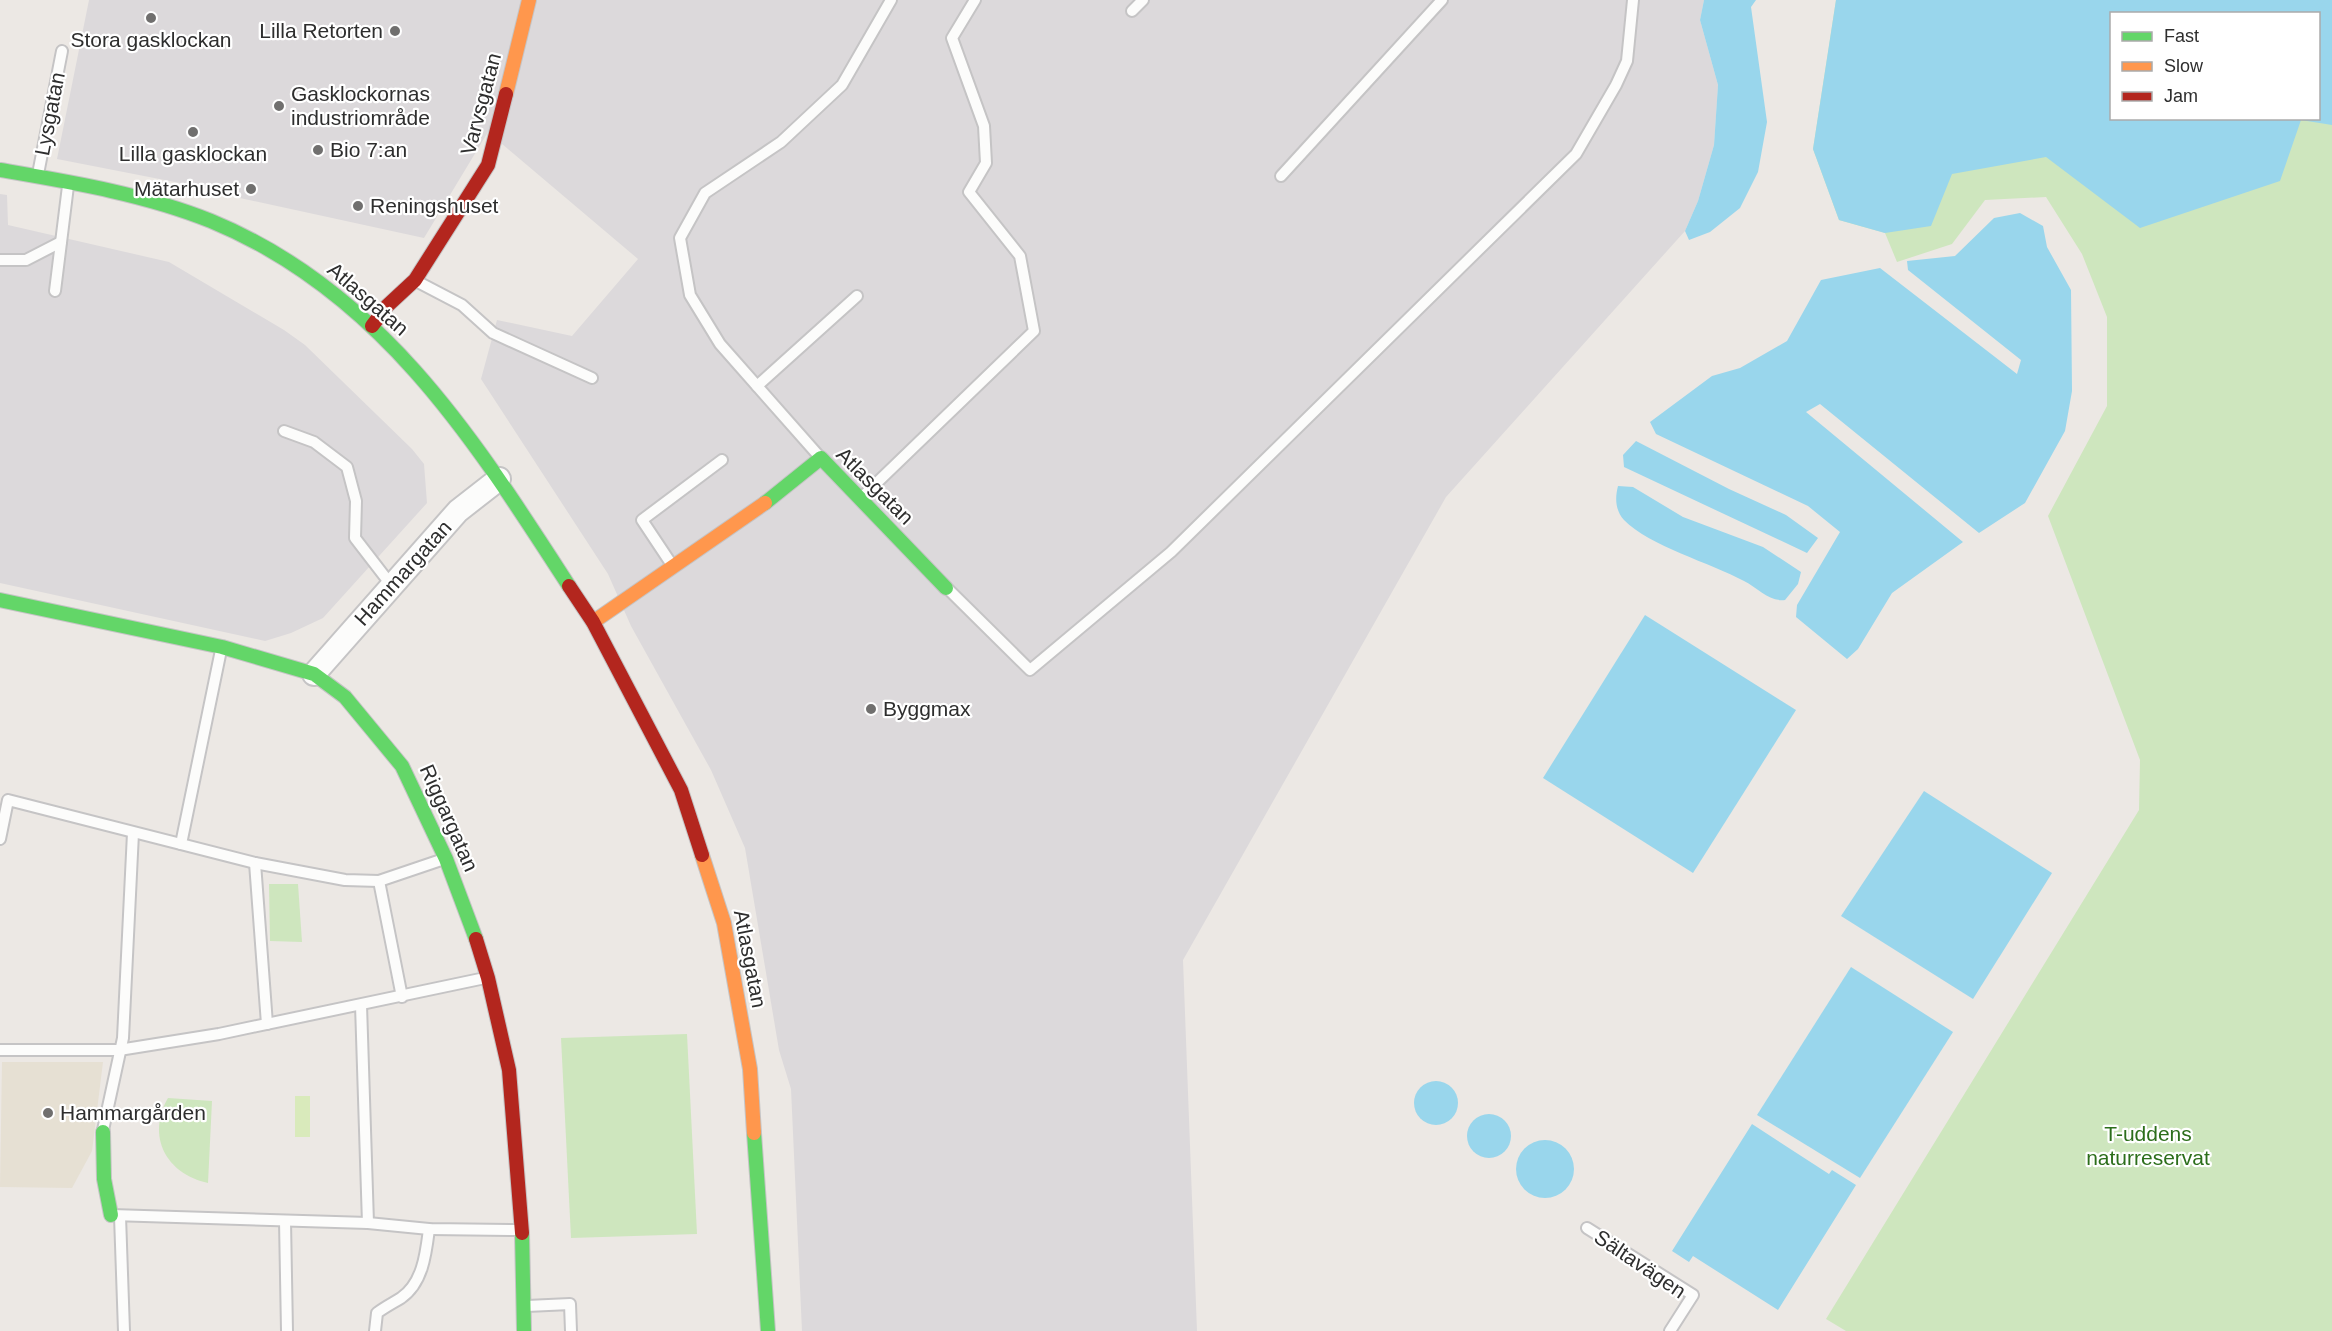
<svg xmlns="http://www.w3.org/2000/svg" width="2332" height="1331" viewBox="0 0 2332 1331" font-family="Arial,sans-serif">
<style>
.industrial{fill:#dcd9db}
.education{fill:#e6e0d3}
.green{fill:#cee6be;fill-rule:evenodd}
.pitch{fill:#d9eabb}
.water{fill:#99d6ec;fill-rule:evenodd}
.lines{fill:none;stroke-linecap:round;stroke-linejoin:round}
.lane-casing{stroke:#c5c4c5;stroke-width:14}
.street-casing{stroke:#c5c4c5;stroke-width:26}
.fast-casing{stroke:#c5c4c5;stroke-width:16}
.slow-casing{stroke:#c5c4c5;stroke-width:16}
.jam-casing{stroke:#c5c4c5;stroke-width:16}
.lane{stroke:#fcfcfb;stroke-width:10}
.street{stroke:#fcfcfb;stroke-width:22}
.fast{stroke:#63d668;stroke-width:14}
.slow{stroke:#ff974d;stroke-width:14}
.jam{stroke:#b3261e;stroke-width:14}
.poi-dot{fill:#706f6e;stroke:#fff;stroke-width:2}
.labels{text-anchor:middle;stroke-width:4.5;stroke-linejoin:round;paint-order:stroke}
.poi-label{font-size:21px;fill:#2e2e2e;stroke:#fff;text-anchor:start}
.street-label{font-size:21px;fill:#2e2e2e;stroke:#fff}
.park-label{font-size:21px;fill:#2c6e1b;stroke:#fff}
</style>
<rect width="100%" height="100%" fill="#ece8e4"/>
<g class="industrial">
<polygon points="89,0 1704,0 1700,20 1718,85 1714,145 1698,201 1685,231 1446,497 1183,960 1197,1331 802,1331 791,1089 779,1050 745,848 711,770 631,626 608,574 481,379 497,320 572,336 638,259 488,132 424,238 226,195 226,192 57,159"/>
<polygon points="0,194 7,195 8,225 169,262 284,330 305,345 412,449 424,464 427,503 323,618 291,633 265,641 0,583"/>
</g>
<polygon class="education" points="2,1062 103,1062 92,1151 72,1188 0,1187"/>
<g class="green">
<path d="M1836 0H2332V1331H1846L1826 1319 2139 810 2140 760 2048 516 2107 406V317L2082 254 2046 197 1985 200 1952 244 1897 262 1885 233 1839 220 1813 149ZM2112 14H2318V118H2112Z"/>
<polygon points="269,884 298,884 302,942 270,941"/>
<polygon points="687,1034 697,1234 571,1238 561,1038"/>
<path d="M168 1098 212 1101 208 1183C166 1174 146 1136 168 1098Z"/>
</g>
<rect class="pitch" x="295" y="1096" width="15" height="41"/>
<g class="water">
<polygon points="1704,0 1756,0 1751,7 1767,122 1758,172 1740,208 1710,232 1689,240 1685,231 1698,201 1714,145 1718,85 1700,20"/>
<path d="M1836 0H2332V125L2301 120 2280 181 2140 228 2046 157 1952 174 1931 226 1885 233 1839 220 1813 149ZM2112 14H2318V118H2112Z"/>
<polygon points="2020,213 2043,226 2047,247 2071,290 2072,391 2065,431 2025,503 1979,533 1820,404 1806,412 1963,542 1892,593 1858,649 1847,659 1796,617 1797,605 1840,532 1808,506 1656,434 1650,422 1712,376 1740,368 1787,341 1821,280 1880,268 2017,374 2021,360 1908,270 1907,261 1955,256 1994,218"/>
<polygon points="1636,441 1729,489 1786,515 1818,538 1807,553 1624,467 1623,455"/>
<path d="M1618 486 1633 487 1683 517 1763 547 1801 572 1798 584 1785 600C1769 602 1758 588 1744 581 1711 563 1649 546 1624 520 1615 510 1615 498 1618 486Z"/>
<polygon points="1645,615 1796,710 1693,873 1543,778"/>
<polygon points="1924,791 2052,873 1973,999 1841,916"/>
<polygon points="1851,967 1953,1032 1860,1178 1757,1115"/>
<circle cx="1436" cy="1103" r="22"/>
<circle cx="1489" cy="1136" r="22"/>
<polygon points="1752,1124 1829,1174 1832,1170 1856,1185 1778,1310 1693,1256 1689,1262 1672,1251"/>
<circle cx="1545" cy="1169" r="29"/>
</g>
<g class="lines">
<g class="lane-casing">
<g id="lane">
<polyline points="1132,11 1143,0"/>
<polyline points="38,174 62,51"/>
<polyline points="1281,176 1442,0"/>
<polyline points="0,260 26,260 61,242"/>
<polyline points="418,282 462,305 493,333 592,378"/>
<polyline points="55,291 68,186"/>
<polyline points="757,386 857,296"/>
<polyline points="284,431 314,442 347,467 356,501 355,538 392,586"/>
<polyline points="818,455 720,344 690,295 680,238 705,193 781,142 842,85 891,0"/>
<polyline points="862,497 1034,331 1020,256 969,192 986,163 984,126 952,38 975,0"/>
<polyline points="672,565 642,520 722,460"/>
<polyline points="948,589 1030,670 1171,552 1576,154 1616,85 1627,61 1633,0"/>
<polyline points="0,839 8,800 255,863 345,880 379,881 444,859"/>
<polyline points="181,844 221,650"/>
<polyline points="255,863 267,1024"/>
<polyline points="379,881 402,997"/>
<polyline points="361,1005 368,1223"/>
<polyline points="0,1050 119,1050 219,1034 485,978"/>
<polyline points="103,1130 123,1038 133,833"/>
<polyline points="112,1215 368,1223 429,1229 519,1230"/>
<polyline points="120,1216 124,1331"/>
<polyline points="285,1221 287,1331"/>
<polyline points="1587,1228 1693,1295 1670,1331"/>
<polyline points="527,1306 570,1304 571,1331"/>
<path d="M375 1331 377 1313C385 1307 393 1303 401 1298 423 1283 426 1253 429 1229"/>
</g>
</g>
<g class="street-casing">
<polyline id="street" points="314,674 458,511 499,479"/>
</g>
<g class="fast-casing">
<g id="fast">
<path d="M0 170C70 182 144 194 211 221 381 291 474 439 569 586"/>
<polyline points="765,503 821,458 946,588"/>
<polyline points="0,600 222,647 314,674 345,697 402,766 446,859 476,939"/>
<polyline points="103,1132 104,1179 111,1215"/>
<polyline points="754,1133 768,1331"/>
<polyline points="522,1233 524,1331"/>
</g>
</g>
<g class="slow-casing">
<g id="slow">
<polyline points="506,94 529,0"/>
<polyline points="593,622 765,503"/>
<polyline points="702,855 724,923 750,1069 754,1133"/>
</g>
</g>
<g class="jam-casing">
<g id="jam">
<polyline points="372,326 387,306 415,280 488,165 506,94"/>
<polyline points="569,586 593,622 681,790 702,855"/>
<polyline points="476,939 488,978 509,1070 522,1233"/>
</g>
</g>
<use href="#lane" class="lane"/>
<use href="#street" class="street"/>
<use href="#fast" class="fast"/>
<use href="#slow" class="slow"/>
<use href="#jam" class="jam"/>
</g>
<g class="poi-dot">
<circle cx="151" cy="18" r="6"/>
<circle cx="395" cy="31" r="6"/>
<circle cx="279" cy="106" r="6"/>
<circle cx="193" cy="132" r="6"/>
<circle cx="318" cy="150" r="6"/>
<circle cx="251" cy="189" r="6"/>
<circle cx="358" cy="206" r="6"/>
<circle cx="871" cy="709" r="6"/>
<circle cx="48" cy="1113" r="6"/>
</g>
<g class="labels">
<g class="poi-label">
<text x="383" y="38" text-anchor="end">Lilla Retorten</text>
<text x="151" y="47" text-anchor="middle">Stora gasklockan</text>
<text x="291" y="101">Gasklockornas<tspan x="291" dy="24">industriområde</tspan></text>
<text x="330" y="157">Bio 7:an</text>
<text x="193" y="161" text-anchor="middle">Lilla gasklockan</text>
<text x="239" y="196" text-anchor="end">Mätarhuset</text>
<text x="370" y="213">Reningshuset</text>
<text x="883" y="716">Byggmax</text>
<text x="60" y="1120">Hammargården</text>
</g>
<g class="street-label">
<text transform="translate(481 104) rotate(-75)" y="7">Varvsgatan</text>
<text transform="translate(50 114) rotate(-79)" y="7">Lysgatan</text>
<text transform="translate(368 299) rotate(41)" y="7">Atlasgatan</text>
<text transform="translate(875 486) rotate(45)" y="7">Atlasgatan</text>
<text transform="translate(403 573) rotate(-48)" y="7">Hammargatan</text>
<text transform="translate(449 818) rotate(66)" y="7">Riggargatan</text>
<text transform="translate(750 959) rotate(79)" y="7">Atlasgatan</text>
<text transform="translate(1640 1264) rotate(34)" y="7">Sältavägen</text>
</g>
<g class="park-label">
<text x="2148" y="1141">T-uddens<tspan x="2148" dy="24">naturreservat</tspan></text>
</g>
</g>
<rect x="2110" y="12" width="210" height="108" fill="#ffffff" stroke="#ababab" stroke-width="1.5"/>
<rect x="2122" y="32" width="30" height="9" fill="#63d668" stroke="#ababab" stroke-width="1.5"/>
<text x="2164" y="42" font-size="18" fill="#2e2e2e">Fast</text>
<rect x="2122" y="62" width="30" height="9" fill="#ff974d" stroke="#ababab" stroke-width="1.5"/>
<text x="2164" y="72" font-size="18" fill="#2e2e2e">Slow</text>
<rect x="2122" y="92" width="30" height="9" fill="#b3261e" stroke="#ababab" stroke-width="1.5"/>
<text x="2164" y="102" font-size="18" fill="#2e2e2e">Jam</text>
</svg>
